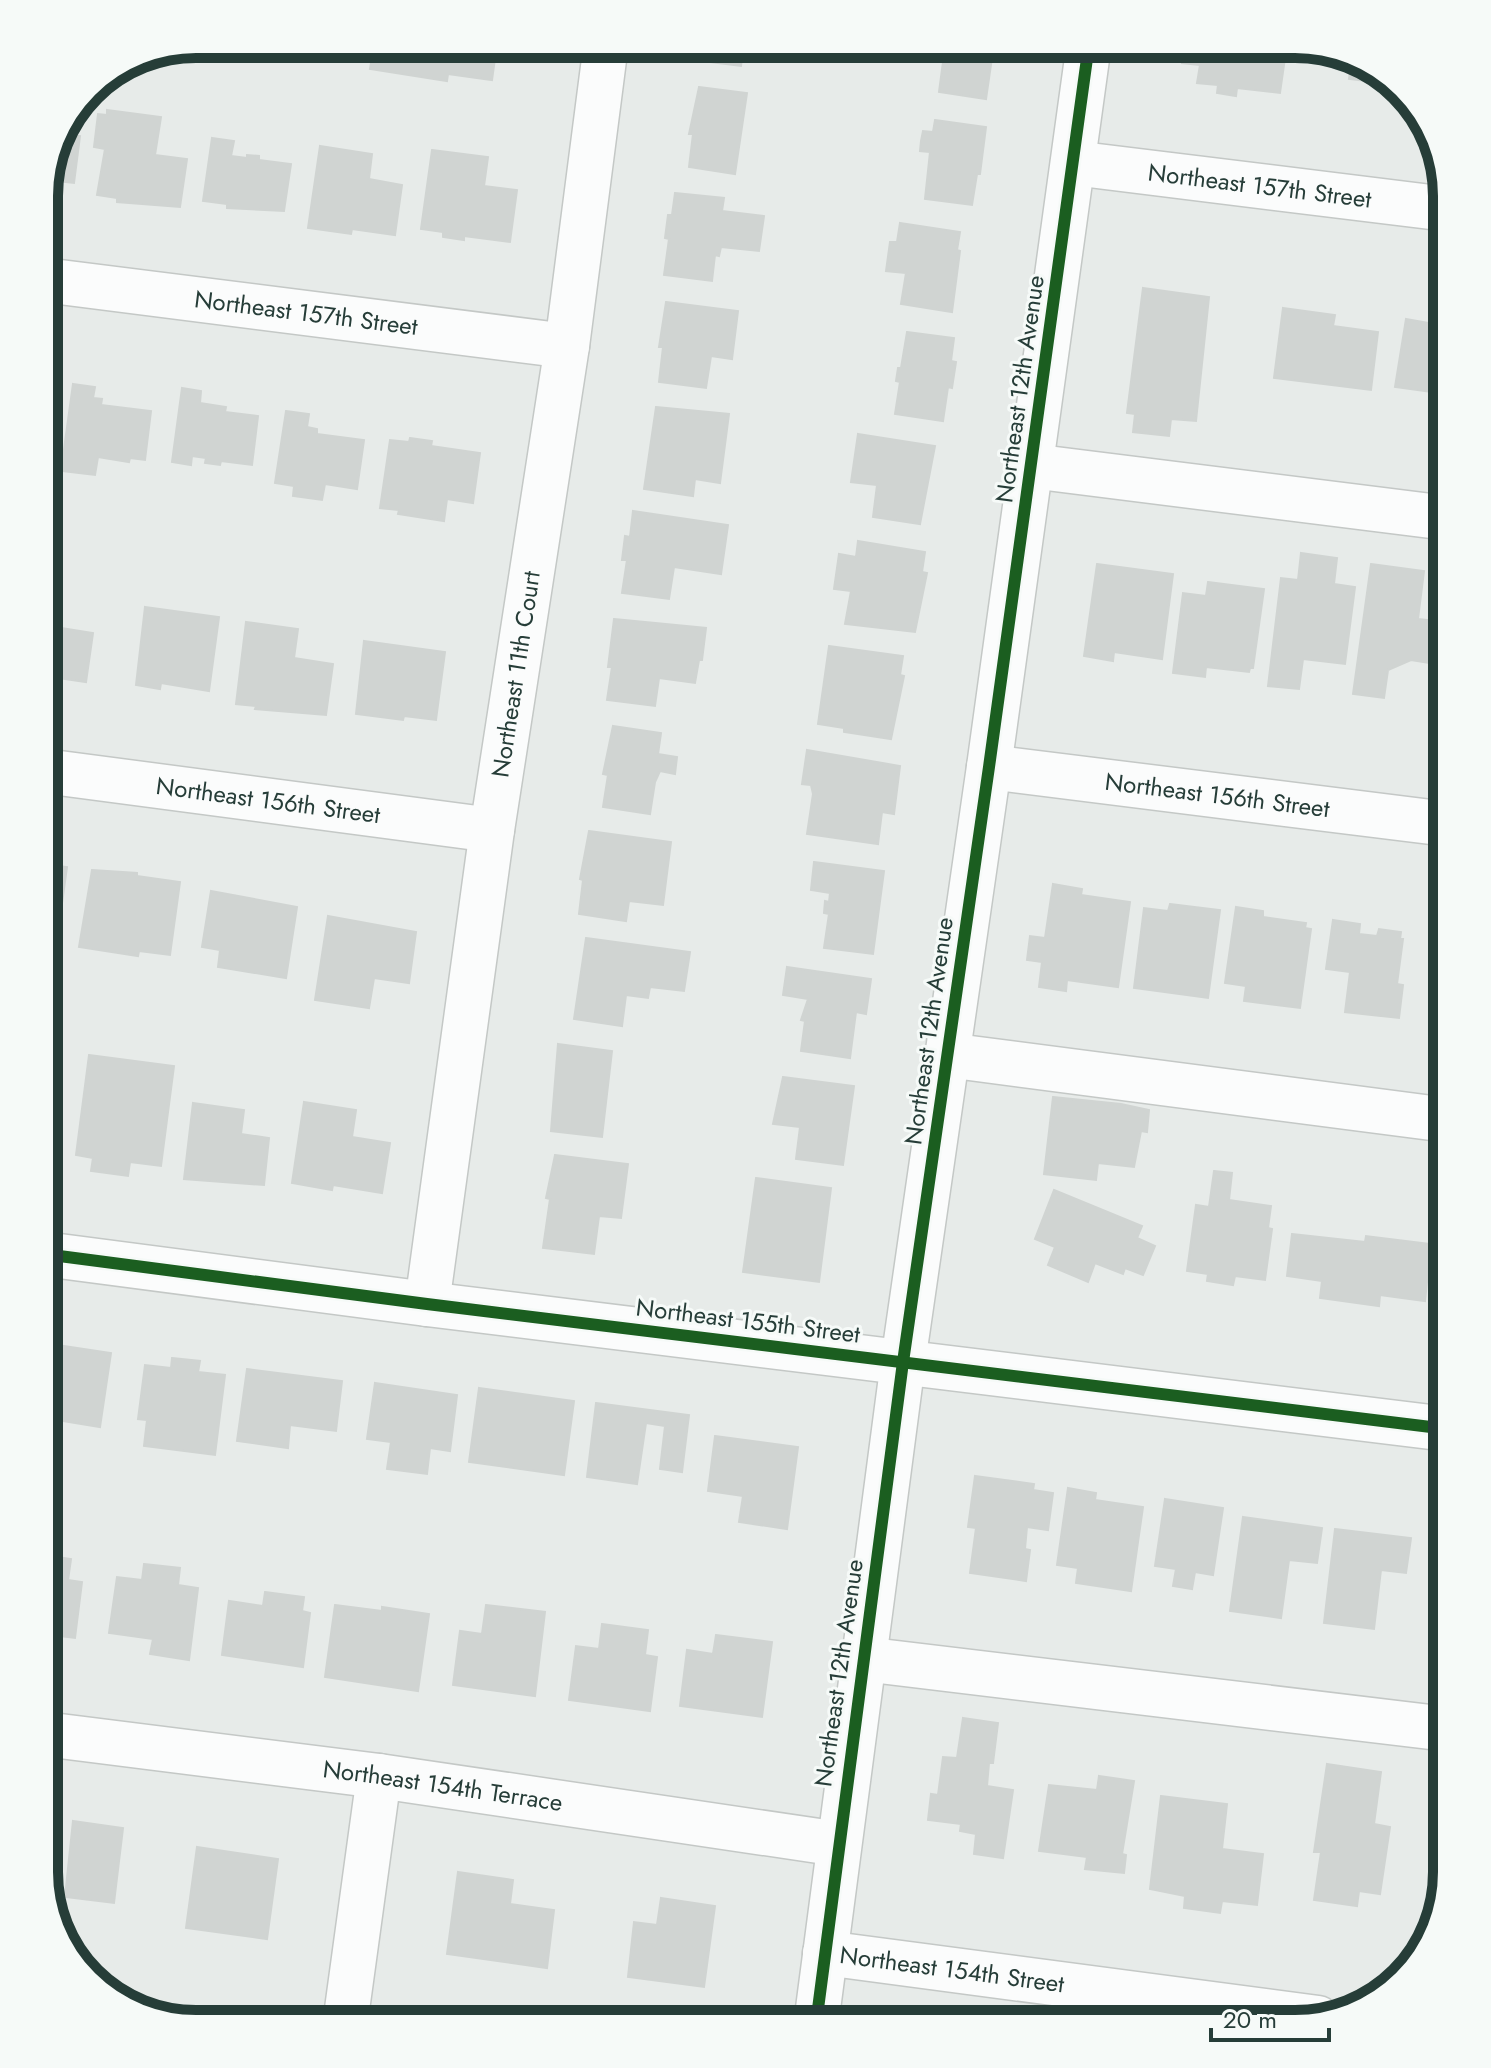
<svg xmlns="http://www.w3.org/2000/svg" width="1491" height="2068" viewBox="0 0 1491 2068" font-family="Jost,sans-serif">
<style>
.building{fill:#d0d4d2;stroke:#d0d4d2;stroke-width:2}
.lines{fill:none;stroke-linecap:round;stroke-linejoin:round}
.minor-casing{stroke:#c4c8c6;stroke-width:47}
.minor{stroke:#fbfcfc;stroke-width:44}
.cycleway-casing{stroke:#f6faf8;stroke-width:17}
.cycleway{stroke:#1b5e20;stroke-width:12}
.labels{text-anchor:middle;stroke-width:6;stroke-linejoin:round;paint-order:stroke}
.street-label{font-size:24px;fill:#263d38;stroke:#f6faf8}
.rim{fill:none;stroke:#263d38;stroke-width:10}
</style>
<rect width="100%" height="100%" fill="#e7ebe9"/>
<g class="building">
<polygon points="374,44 497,44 492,80 448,74 447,81 370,69"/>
<polygon points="695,44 744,44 741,66 693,60"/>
<polygon points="945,44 994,44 986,99 939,92 943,62 939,62 941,47 944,47"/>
<polygon points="1184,44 1287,44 1280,93 1237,88 1236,96 1217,93 1218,85 1197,83 1200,65 1182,63"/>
<polygon points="1352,58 1372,65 1391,84 1349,79"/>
<polygon points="699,87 747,93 735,174 689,167 693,134 689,134"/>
<polygon points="107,110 161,117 155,155 187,159 180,207 117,202 117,198 97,195 105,149 94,147 98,114 107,115"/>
<polygon points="935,120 986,127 980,174 977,174 972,205 925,199 930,152 920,151 921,141 923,131 933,132"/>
<polygon points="58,133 80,136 74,183 46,180"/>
<polygon points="212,138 234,141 231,156 247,158 247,155 259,156 259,160 291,164 284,211 227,208 227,204 203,201"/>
<polygon points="320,146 372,154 369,179 402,185 395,235 352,229 351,234 308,228"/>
<polygon points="432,150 488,157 484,186 517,190 510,242 464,236 464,240 443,237 443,232 421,229"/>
<polygon points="675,193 724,198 722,211 764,216 759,251 721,247 719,256 715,255 712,281 664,275 669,239 665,238 668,215 672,215"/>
<polygon points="900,223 960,232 957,250 960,251 952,312 901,304 906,273 886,271 890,242 897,242"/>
<polygon points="1143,288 1209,297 1196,421 1171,419 1169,436 1133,432 1135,414 1127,413"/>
<polygon points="666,302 738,311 732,359 711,356 706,388 659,382 663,347 659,347"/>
<polygon points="1283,308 1335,315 1333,326 1378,332 1371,390 1274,378"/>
<polygon points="1406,319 1429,323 1428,330 1437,331 1437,337 1447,338 1447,394 1395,387"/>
<polygon points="907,332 954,338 951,361 956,362 952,388 948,387 943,421 895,414 900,382 896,381 898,368 901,368"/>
<polygon points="73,384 95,387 93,398 102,399 101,405 151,411 145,460 130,458 129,462 98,457 95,475 61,471"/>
<polygon points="182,388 201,391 200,403 226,407 225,412 258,416 252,465 221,461 220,465 205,463 206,458 192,456 191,465 172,462"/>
<polygon points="656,407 729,414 720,483 695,479 693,496 644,489"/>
<polygon points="286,411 309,414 307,427 317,429 317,434 364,440 357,489 325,484 322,500 293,496 294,486 275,483"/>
<polygon points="858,434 935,446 920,524 873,517 877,485 851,482"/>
<polygon points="410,438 432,441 431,446 480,453 473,503 447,499 444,521 398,514 399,510 380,508 390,440 409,442"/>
<polygon points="633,511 728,525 721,574 674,567 669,599 622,593 627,560 622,560 625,536 630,537"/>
<polygon points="858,541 925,552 922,572 927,573 915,632 845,624 851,591 834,589 839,554 856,557"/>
<polygon points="1301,553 1337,558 1334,584 1355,587 1345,664 1303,659 1299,689 1268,686 1281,578 1298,580"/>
<polygon points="1097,564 1173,574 1162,659 1114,652 1113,661 1084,656"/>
<polygon points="1371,564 1424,571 1418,619 1435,621 1430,663 1411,660 1388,670 1384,698 1353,694"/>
<polygon points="44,576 62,578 55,627 93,633 86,682 44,676"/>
<polygon points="1208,582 1264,589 1253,668 1250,668 1249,672 1206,667 1205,677 1173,673 1183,593 1206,596"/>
<polygon points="145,607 219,617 209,691 161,683 160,689 136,685"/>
<polygon points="614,619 706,628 702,660 699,660 695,683 659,678 655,706 607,700 612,667 608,667"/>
<polygon points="246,622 298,629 294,658 333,664 326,715 255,709 256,706 236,704"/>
<polygon points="364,641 445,652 436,720 404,716 403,720 356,714"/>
<polygon points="829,646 903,656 900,675 904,676 891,739 844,732 844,728 818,724"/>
<polygon points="613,726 661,733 658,754 677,757 675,774 660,771 655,782 650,814 603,807 608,775 603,774"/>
<polygon points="807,750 900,766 894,814 882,812 878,844 807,834 813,794 811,785 802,784"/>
<polygon points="589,831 671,842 663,905 629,901 626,921 579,914 583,880 580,879"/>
<polygon points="814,862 884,871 873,954 824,948 829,914 824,913 825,901 829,902 830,893 811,890"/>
<polygon points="44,864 67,867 60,918 44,916"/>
<polygon points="92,870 137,873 137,876 180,882 170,955 139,951 138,956 79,947"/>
<polygon points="1053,884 1082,889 1081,895 1130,902 1118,987 1067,980 1066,991 1039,987 1042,962 1027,960 1030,936 1045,938"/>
<polygon points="211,891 297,907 286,978 218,967 220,950 202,947"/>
<polygon points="1170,904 1220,910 1208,998 1134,988 1144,908 1168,911"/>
<polygon points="1236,907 1263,911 1263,917 1306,923 1305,928 1311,929 1300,1008 1244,1001 1246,986 1225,983"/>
<polygon points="328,916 416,932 409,983 374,978 369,1008 315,1000"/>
<polygon points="1333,920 1360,924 1359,934 1377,936 1379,929 1401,932 1400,939 1403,939 1397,984 1403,985 1399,1018 1345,1012 1350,972 1326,969"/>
<polygon points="1440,933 1447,935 1447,982 1433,980"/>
<polygon points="586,938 690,952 684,991 650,987 648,998 626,995 622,1026 574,1019"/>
<polygon points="787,967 871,979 866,1014 856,1012 850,1058 801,1051 805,1021 801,1020 808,999 783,995"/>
<polygon points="558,1044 612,1051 602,1137 551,1131"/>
<polygon points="89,1055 174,1066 161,1166 130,1162 128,1176 91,1171 93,1158 76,1155"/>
<polygon points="783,1077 854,1086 843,1165 796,1159 800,1127 773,1124"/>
<polygon points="1053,1097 1121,1104 1149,1110 1147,1132 1141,1131 1134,1167 1098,1163 1096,1180 1044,1174"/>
<polygon points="304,1102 356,1110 352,1137 390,1143 382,1193 333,1185 332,1190 292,1183"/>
<polygon points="193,1103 244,1110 241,1134 269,1138 264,1185 184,1179"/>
<polygon points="44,1111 56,1112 49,1158 44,1158"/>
<polygon points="555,1155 628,1164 621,1218 599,1216 594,1254 543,1248 550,1199 546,1198"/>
<polygon points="1214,1171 1232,1173 1229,1200 1271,1206 1268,1228 1272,1229 1265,1280 1235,1276 1233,1285 1207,1281 1208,1274 1187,1271 1196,1205 1209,1207"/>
<polygon points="756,1178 831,1188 819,1282 743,1272"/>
<polygon points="1054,1190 1142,1226 1137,1238 1155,1246 1143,1275 1125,1268 1123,1274 1095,1263 1088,1282 1048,1265 1055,1247 1035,1239"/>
<polygon points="1292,1234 1365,1242 1366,1236 1431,1244 1425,1301 1380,1295 1379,1306 1320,1298 1322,1281 1287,1276"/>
<polygon points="44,1343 111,1353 100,1427 44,1418"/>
<polygon points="172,1358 200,1361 198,1372 225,1375 215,1455 144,1446 147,1420 138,1419 145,1365 171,1368"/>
<polygon points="247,1369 342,1381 336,1431 290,1425 288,1448 237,1441"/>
<polygon points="375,1383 457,1395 450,1451 430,1448 427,1474 387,1469 391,1442 367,1439"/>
<polygon points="479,1388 574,1401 564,1475 469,1462"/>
<polygon points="596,1403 689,1415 682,1472 660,1469 665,1426 646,1423 637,1484 587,1477"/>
<polygon points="715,1436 798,1447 787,1529 739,1522 743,1496 708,1491"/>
<polygon points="975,1476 1034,1484 1033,1490 1053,1493 1048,1530 1027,1527 1025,1549 1030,1550 1026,1581 970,1573 976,1528 968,1527"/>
<polygon points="1068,1488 1096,1493 1095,1500 1143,1507 1131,1591 1076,1583 1078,1568 1057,1565"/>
<polygon points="1165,1499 1223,1508 1213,1575 1195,1572 1192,1589 1173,1586 1176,1569 1155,1566"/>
<polygon points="1243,1517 1322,1528 1317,1563 1289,1560 1281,1618 1230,1611"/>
<polygon points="1335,1529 1411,1538 1406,1573 1381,1570 1374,1629 1324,1623"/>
<polygon points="1441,1541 1447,1542 1447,1623 1430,1621"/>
<polygon points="44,1555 71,1559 68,1580 82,1582 75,1638 44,1634"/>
<polygon points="144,1564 180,1568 178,1585 198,1588 189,1660 150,1654 153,1639 109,1633 117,1577 142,1580"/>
<polygon points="265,1592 304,1597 302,1611 310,1613 303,1667 222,1655 229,1601 263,1606"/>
<polygon points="335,1605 382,1611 382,1607 429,1614 418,1691 325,1677"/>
<polygon points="486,1605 545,1612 535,1696 453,1685 460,1631 482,1634"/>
<polygon points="602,1624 648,1630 645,1655 657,1657 650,1711 569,1700 576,1646 599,1649"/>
<polygon points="716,1635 772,1642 762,1717 680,1706 687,1650 713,1654"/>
<polygon points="963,1718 998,1723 993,1763 989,1763 987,1786 1013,1790 1003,1858 974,1854 976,1834 960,1831 961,1824 928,1820 931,1794 938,1795 943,1757 957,1758"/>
<polygon points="1327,1764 1381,1772 1374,1824 1390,1827 1380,1894 1359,1891 1357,1906 1314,1900 1321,1852 1314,1852"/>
<polygon points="1099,1776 1134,1781 1122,1854 1126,1855 1124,1873 1085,1869 1087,1857 1039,1851 1049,1785 1097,1790"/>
<polygon points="1446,1779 1447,1873 1436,1915 1433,1914 1443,1845 1437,1844"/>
<polygon points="1161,1796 1227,1804 1222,1849 1263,1854 1257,1905 1222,1901 1220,1913 1184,1908 1185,1896 1150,1889"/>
<polygon points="73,1821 123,1828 114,1903 65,1897"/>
<polygon points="44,1829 50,1830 44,1869"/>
<polygon points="197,1847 278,1859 267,1939 186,1928"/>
<polygon points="458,1872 513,1880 510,1904 554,1910 547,1968 447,1954"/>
<polygon points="661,1898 715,1906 704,1987 628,1977 634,1922 657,1925"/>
<polygon points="450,2007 504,2014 502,2024 447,2024"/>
</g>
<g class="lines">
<g class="minor-casing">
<g id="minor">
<path id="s1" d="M1073 163 1447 209"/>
<path id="s2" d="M44 280 567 346"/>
<polyline points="1031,466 1447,518"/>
<path id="s3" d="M989 767 1447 824"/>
<path id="s4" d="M44 771 492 830"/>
<polyline points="947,1055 1447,1120"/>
<polyline points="44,1254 427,1304 1447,1429"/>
<path id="s5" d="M427 1304 492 830 567 346 606 44"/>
<polyline points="863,1659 1447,1729"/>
<path id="s6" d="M44 1734 379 1776 839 1844"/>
<path id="s7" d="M825 1953 1318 2018"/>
<polyline points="345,2024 379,1776"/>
<polyline points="816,2024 903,1362 989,767 1089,44"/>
</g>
</g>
<use href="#minor" class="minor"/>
<g class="cycleway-casing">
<g id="cycleway">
<polyline points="44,1254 427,1304 1447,1429"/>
<polyline points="816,2024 903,1362 989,767 1089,44"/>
</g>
</g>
<use href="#cycleway" class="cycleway"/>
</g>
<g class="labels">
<g class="street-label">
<text dy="8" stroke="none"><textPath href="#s1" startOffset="188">Northeast 157th Street</textPath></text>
<text dy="8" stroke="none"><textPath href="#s2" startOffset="264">Northeast 157th Street</textPath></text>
<text transform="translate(1020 389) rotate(-82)" y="8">Northeast 12th Avenue</text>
<text dy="8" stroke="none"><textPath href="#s5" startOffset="636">Northeast 11th Court</textPath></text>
<text dy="8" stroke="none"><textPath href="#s3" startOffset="230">Northeast 156th Street</textPath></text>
<text dy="8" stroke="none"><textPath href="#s4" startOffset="226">Northeast 156th Street</textPath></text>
<text transform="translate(929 1031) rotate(-82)" y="8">Northeast 12th Avenue</text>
<text transform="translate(748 1321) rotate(7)" y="8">Northeast 155th Street</text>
<text transform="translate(839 1673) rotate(-82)" y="8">Northeast 12th Avenue</text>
<text dy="8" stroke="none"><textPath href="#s6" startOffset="402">Northeast 154th Terrace</textPath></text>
<text dy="8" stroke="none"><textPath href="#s7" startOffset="128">Northeast 154th Street</textPath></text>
</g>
</g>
<path d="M0 0H1491V2068H0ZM196 58H1295A138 138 0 0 1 1433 196V1872A138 138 0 0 1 1295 2010H196A138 138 0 0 1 58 1872V196A138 138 0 0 1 196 58Z" fill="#f6faf8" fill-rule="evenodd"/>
<path class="rim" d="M196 58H1295A138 138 0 0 1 1433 196V1872A138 138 0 0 1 1295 2010H196A138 138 0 0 1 58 1872V196A138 138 0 0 1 196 58Z"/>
<path d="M1211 2028v12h118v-12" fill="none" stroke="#263d38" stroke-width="4"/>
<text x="1223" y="2028" font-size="24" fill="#263d38" stroke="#f6faf8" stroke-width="6" paint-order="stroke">20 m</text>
</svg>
